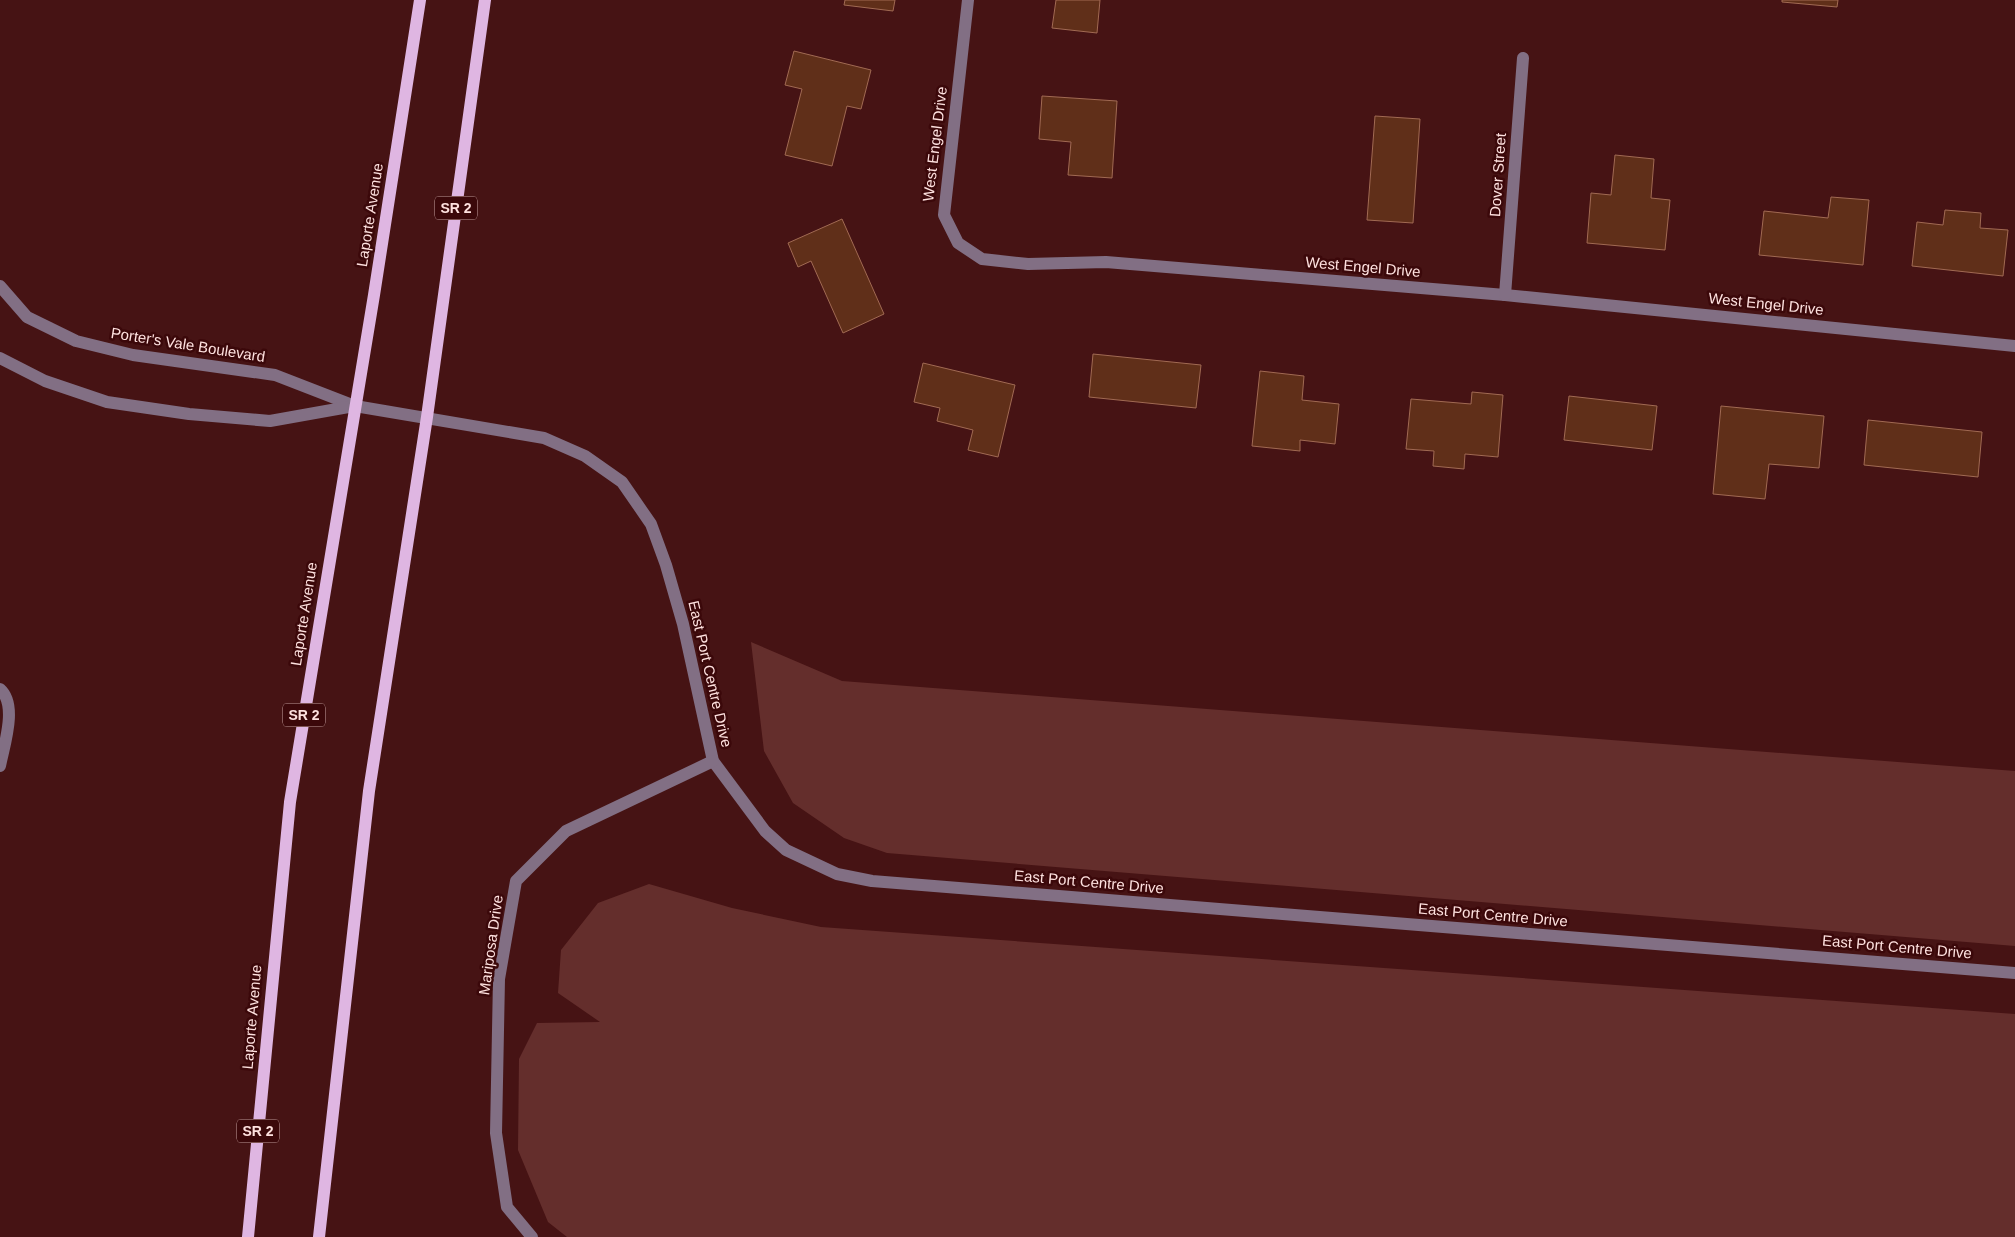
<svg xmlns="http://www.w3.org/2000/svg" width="2015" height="1237" viewBox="0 0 2015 1237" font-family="Helvetica,sans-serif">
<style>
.green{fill:#642e2c}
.building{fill:#602f19;stroke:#a16a53}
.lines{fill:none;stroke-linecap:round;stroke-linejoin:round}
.minor{stroke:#826f84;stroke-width:12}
.major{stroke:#dfb6e2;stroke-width:12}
.labels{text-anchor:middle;stroke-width:5;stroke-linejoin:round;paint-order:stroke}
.shield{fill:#3b080a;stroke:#c4a09f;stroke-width:1}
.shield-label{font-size:14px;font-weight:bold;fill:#fee1df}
.street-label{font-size:15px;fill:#fee1df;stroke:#3b080a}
</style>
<rect width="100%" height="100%" fill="#461314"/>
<g class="green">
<polygon points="751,642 842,681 2015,771 2015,946 887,853 844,838 793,803 764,751"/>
<polygon points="649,884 732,908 821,927 2015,1014 2015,1237 567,1237 548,1222 518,1150 519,1059 537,1023 600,1022 558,993 561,950 598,903"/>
</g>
<g class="building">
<polygon points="845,0 895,0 893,11 844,5"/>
<polygon points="1056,0 1100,0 1097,33 1052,28"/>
<polygon points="1782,0 1838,0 1837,7 1782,2"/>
<polygon points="794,51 871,70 861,109 847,106 832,166 785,155 802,89 785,85"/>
<polygon points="1042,96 1117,101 1112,178 1068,175 1071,142 1039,139"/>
<polygon points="1375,116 1420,119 1413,223 1367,220"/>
<polygon points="1615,155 1654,159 1651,198 1670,200 1665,250 1587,243 1591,193 1611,195"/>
<polygon points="1831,197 1869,200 1863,265 1759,255 1764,211 1828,218"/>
<polygon points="1945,210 1981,213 1980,228 2008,230 2003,276 1912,266 1917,222 1943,225"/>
<polygon points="842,219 884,314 843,333 811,261 798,267 788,243"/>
<polygon points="1093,354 1201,365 1196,408 1089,397"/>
<polygon points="923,363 1015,385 998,457 968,450 973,430 937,421 940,408 914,402"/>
<polygon points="1260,371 1304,376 1302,400 1339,404 1335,444 1300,440 1300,451 1252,446"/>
<polygon points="1472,392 1503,395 1498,457 1465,454 1464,469 1433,466 1434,451 1406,449 1411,399 1471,404"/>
<polygon points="1569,396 1657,406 1652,450 1564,440"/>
<polygon points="1721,406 1824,416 1819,468 1769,464 1765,499 1713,494"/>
<polygon points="1868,420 1982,432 1978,477 1864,465"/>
</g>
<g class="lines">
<g class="minor">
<polyline points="968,0 944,215 958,243 982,259 1028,264 1106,262 1505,295 2015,346"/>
<polyline points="0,286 27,317 76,341 133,355 275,375 355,406 544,438 585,456 622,482 651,524 666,565 683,624 713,761 765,831 786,850 837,874 872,881 2015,973"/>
<polyline points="1505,295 1523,58"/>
<polyline points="0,358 45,381 107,402 189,414 270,421 354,406"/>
<path d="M0 689C18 705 4 745 0 766"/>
<polyline points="532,1237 507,1207 496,1133 499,979 516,881 566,831 713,761"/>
</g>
<g class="major">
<polyline points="248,1237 290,802 374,295 420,0"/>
<polyline points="319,1237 369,791 427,417 485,0"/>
</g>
</g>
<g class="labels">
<g class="shield">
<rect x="435" y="196.5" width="42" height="23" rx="4"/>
<rect x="283" y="703.5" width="42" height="23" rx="4"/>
<rect x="237" y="1119.5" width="42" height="23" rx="4"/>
</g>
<g class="shield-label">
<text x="456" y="213">SR 2</text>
<text x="304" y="720">SR 2</text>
<text x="258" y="1136">SR 2</text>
</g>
<g class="street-label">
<text transform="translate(935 144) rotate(-83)" y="5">West Engel Drive</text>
<text transform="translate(1498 175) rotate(-86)" y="5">Dover Street</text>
<text transform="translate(370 215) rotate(-81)" y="5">Laporte Avenue</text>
<text transform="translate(1363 267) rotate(5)" y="5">West Engel Drive</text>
<text transform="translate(1766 304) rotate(6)" y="5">West Engel Drive</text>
<text transform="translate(188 345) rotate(9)" y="5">Porter's Vale Boulevard</text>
<text transform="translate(304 614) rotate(-81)" y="5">Laporte Avenue</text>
<text transform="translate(710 674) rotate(77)" y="5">East Port Centre Drive</text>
<text transform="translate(1089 882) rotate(5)" y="5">East Port Centre Drive</text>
<text transform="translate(1493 915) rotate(5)" y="5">East Port Centre Drive</text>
<text transform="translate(491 945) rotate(-82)" y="5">Mariposa Drive</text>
<text transform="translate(1897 947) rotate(5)" y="5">East Port Centre Drive</text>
<text transform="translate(252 1017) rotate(-85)" y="5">Laporte Avenue</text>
</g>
</g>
</svg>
